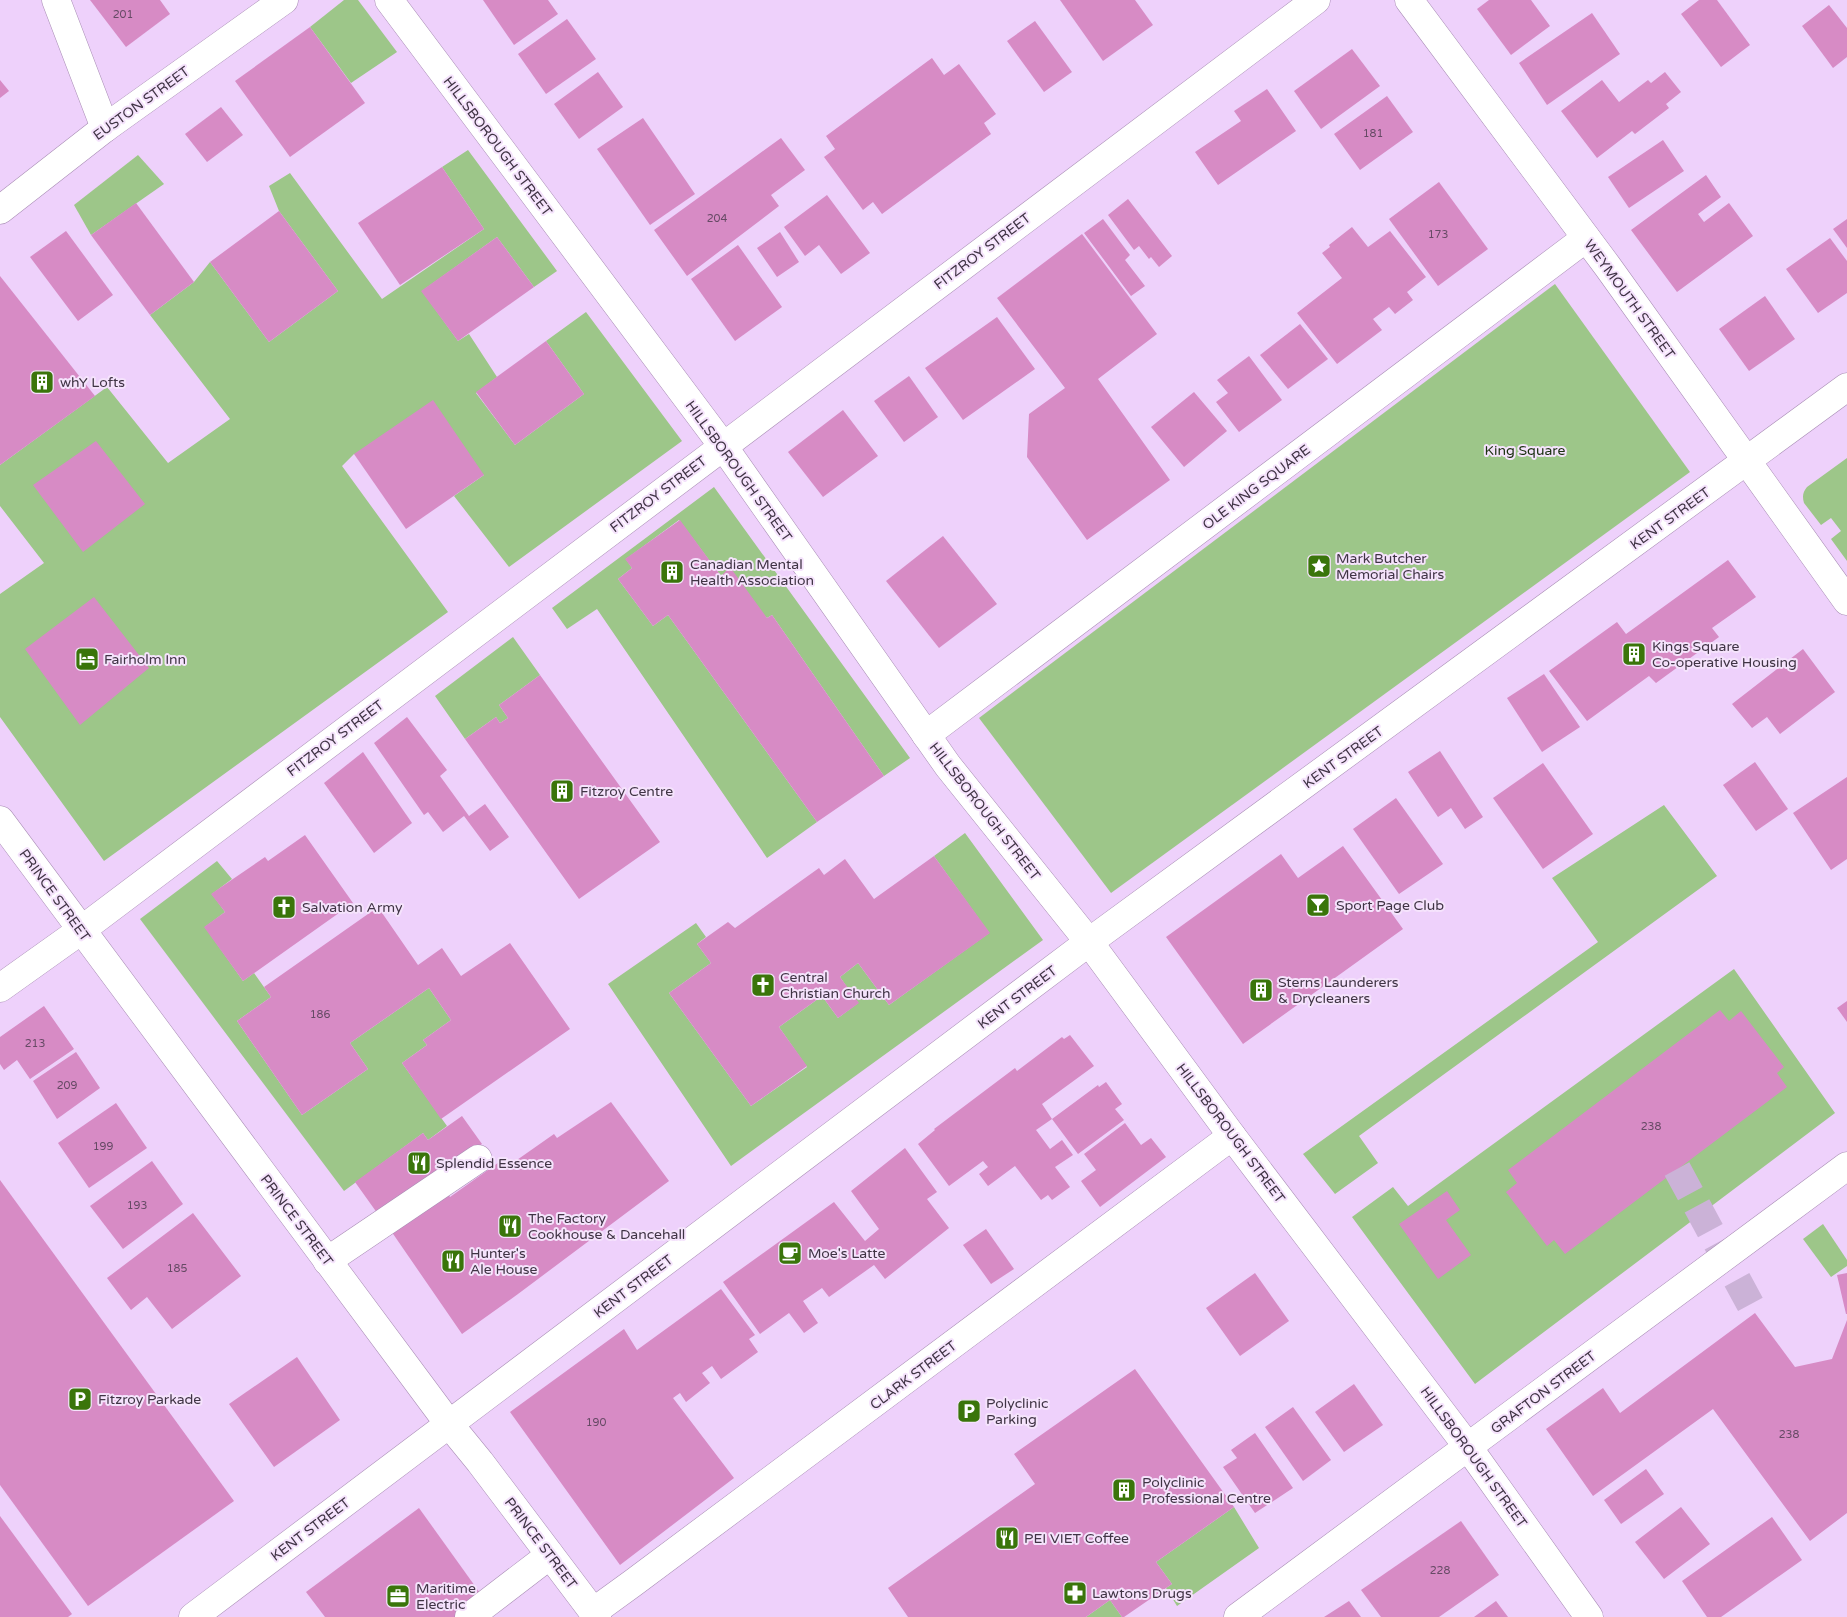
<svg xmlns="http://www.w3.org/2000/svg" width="1847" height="1617" viewBox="0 0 1847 1617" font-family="'Varela Round',sans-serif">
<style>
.green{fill:#9dc689}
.building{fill:#d78bc5}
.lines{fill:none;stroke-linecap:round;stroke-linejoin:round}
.minor-tunnel{stroke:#cbb2d7;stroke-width:28;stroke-dasharray:28 14;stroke-linecap:butt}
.minor-casing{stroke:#a98eb5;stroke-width:29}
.major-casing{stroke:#a98eb5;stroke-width:29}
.minor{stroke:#fff;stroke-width:28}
.major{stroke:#fff;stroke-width:28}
.labels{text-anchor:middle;stroke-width:4;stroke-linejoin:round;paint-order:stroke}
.number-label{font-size:11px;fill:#664a65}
.street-label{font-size:14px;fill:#403445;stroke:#f5e3fc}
.poi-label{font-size:14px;fill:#403445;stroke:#f5e3fc;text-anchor:start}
.park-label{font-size:14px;fill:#1b3010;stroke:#f5e3fc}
</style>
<rect width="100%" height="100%" fill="#eed1fb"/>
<g class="green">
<polygon points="344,0 358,0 397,52 351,83 310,27"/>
<polygon points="468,150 557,271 534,287 497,237 422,291 458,341 469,334 497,377 476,393 515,445 584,394 546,341 586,312 682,441 509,567 454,496 484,475 354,454 342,466 448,612 104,861 0,717 0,594 44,563 0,506 0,465 107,387 168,463 230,419 150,315 194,282 210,262 269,342 338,291 279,211 269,186 290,173 382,299 484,229 442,167"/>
<polygon points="138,155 164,184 91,235 74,205"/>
<polygon points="1555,284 1690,472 1111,893 979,718"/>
<path d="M1847 458V561L1831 539 1841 531 1831 518 1821 525 1804 503C1802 496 1803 492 1807 487Z"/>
<polygon points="714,487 910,758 884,776 772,615 767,618 721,576 679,520 626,559 632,568 618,579 653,626 668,615 817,822 767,858 597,609 567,629 552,608"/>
<polygon points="513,637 540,675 499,705 508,718 500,723 496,717 465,739 435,696"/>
<polygon points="1664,805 1717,876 1359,1136 1378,1163 1335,1194 1303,1154 1598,942 1552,878"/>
<polygon points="965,833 1043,940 731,1166 608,984 696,923 706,937 697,944 711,963 669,993 751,1106 807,1067 779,1027 822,996 838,1018 858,1003 840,977 858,963 889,1005 989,933 934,856"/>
<polygon points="217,861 232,879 212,894 225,912 205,927 243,981 254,973 271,997 237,1021 302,1115 368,1069 350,1043 429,988 451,1020 423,1040 427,1045 402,1063 447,1126 428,1140 423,1133 344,1191 140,919"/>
<polygon points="1734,969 1835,1113 1475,1384 1352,1217 1393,1187 1408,1206"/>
<polygon points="1823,1224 1847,1260 1847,1266 1831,1277 1803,1239"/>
<polygon points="1234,1507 1259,1548 1177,1606 1166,1588 1172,1584 1156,1562"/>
<polygon points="1110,1600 1122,1617 1086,1617"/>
</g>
<g class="building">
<polygon points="90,0 160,0 170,14 126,47"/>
<polygon points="483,0 548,0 558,14 514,45"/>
<polygon points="1060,0 1135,0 1153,25 1103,61"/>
<polygon points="1489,0 1531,0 1550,26 1511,55 1477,9"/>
<polygon points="1699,0 1717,0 1750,45 1721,67 1681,14"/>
<polygon points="1829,5 1847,28 1847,57 1833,68 1802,26"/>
<polygon points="1592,13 1620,54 1547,105 1519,63"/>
<polygon points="567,19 596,59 546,94 518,54"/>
<polygon points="1035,21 1072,72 1044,92 1007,41"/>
<polygon points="310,27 365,103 290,157 235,81"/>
<polygon points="1352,49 1380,86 1321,129 1294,91"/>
<polygon points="932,58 944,75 959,64 996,114 984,123 991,134 882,214 873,202 863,210 824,157 835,149 826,136"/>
<polygon points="598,72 623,107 579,139 554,104"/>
<polygon points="1665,72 1681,92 1666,104 1669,108 1635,134 1632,131 1597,158 1561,111 1602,80 1619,102 1648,80 1651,83"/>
<polygon points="0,80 9,91 0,98"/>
<polygon points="1267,89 1296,131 1218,185 1195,152 1241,121 1234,111"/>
<polygon points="1387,96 1413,132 1360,170 1334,134"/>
<polygon points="221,107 243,135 207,162 185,134"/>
<polygon points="643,118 695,194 650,225 597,149"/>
<polygon points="781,138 805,170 771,195 779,206 687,276 654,230"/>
<polygon points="1663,140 1684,171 1629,208 1608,177"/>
<polygon points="442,167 484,229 400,285 358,223"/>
<polygon points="1706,175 1721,197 1698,214 1704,222 1729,203 1753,236 1677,292 1631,230"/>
<polygon points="1439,182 1488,249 1438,286 1389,219"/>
<polygon points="827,195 870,253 841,274 819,245 805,256 784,227"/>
<polygon points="1128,199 1172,256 1159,267 1151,257 1149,259 1139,246 1134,250 1108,215"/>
<polygon points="136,203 194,282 150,315 91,235"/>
<polygon points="279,211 338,291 269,342 210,262"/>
<polygon points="1103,219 1130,255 1125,260 1145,286 1131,296 1084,233"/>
<polygon points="1847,219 1847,248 1833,229"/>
<polygon points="1352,227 1368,247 1390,231 1426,277 1407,292 1413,300 1395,314 1389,307 1373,319 1382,330 1337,364 1297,313 1342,278 1322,253 1330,247 1329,245"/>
<polygon points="66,231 113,295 78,321 30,257"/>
<polygon points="780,232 799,262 777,277 757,248"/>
<polygon points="1082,234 1157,334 1098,379 1170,480 1087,540 1027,457 1029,414 1065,388 997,298"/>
<polygon points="497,237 534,287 458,341 421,291"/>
<polygon points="1830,238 1847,261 1847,293 1818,313 1786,269"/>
<polygon points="738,245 782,307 735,341 691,279"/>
<polygon points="0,276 95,396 0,465"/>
<polygon points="1765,296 1795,339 1749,371 1719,329"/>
<polygon points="997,317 1035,369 963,420 925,368"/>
<polygon points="1300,324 1328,359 1288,389 1260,355"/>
<polygon points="546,341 584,394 515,445 476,392"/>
<polygon points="1249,356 1282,400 1239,432 1216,402 1228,393 1217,380"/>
<polygon points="909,376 938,417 904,442 874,401"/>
<polygon points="1194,392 1227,431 1184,467 1151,427"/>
<polygon points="433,400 484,475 406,529 354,454"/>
<polygon points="843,410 878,456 823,497 788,452"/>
<polygon points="96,441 145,504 83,552 33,485"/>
<polygon points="680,520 721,576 730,567 767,618 772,615 884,776 817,822 668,615 653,626 618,579 632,568 625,559"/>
<polygon points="943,536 997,604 939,648 886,581"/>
<polygon points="1728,560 1756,597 1712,628 1719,637 1656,683 1649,676 1587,721 1549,671 1617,622 1626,634"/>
<polygon points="94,597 149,668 80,725 25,649"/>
<polygon points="1803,649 1835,692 1780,734 1767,717 1752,728 1732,704"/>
<polygon points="1544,674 1580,727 1542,752 1507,698"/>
<polygon points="540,675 660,842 579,899 465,739 496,717 500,723 508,718 499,705"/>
<polygon points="407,717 447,770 440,776 469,816 485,804 509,837 490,851 464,816 443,832 428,812 424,815 374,743"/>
<polygon points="1440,751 1483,817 1465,829 1451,808 1438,817 1408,772"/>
<polygon points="363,752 412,823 374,853 324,783"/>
<polygon points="1755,762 1788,809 1756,831 1723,785"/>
<polygon points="1543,763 1593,834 1543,869 1493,798"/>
<polygon points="1847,777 1847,859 1831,870 1793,813"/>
<polygon points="1396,798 1443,864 1399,894 1353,829"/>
<polygon points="305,835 353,903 243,981 204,927 225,912 211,894 265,857 268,861"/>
<polygon points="1343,846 1403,929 1243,1044 1166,937 1281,854 1298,878"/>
<polygon points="934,856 990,933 889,1005 858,963 840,977 859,1003 838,1018 822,996 779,1027 807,1066 751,1106 669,993 711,963 697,944 728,922 735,928 819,868 824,875 845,859 874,899"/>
<polygon points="378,907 418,965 442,948 461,976 510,943 570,1029 441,1119 402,1063 427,1045 423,1040 451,1020 429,988 350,1043 368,1069 302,1115 237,1021 271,997 264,987"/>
<polygon points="1847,1001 1847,1022 1837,1008"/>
<polygon points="44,1006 74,1049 30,1079 17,1060 4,1070 0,1064 0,1037"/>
<polygon points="1720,1010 1729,1021 1741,1011 1784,1067 1777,1073 1787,1087 1565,1254 1554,1240 1547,1246 1506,1192 1517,1183 1508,1170"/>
<polygon points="1070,1035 1094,1066 1042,1104 1052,1119 1036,1130 1050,1149 1062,1140 1073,1155 1055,1167 1070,1187 1052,1200 1048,1195 1041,1200 1015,1166 988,1186 979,1174 988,1167 983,1161 949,1186 918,1144 935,1130 934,1129 1015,1068 1017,1071 1062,1037 1064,1039"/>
<polygon points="76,1052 100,1088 57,1119 33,1081"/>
<polygon points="1106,1082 1122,1104 1115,1109 1124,1120 1078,1154 1052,1119 1098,1085 1099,1087"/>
<polygon points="611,1102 669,1181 518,1294 462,1334 389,1228 445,1189 450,1197 502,1160 507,1167 554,1134 557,1138"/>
<polygon points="116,1103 147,1148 89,1188 58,1143"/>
<polygon points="462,1116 482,1144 380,1217 355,1182 423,1133 428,1140"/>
<polygon points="1125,1123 1141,1145 1151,1138 1166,1157 1100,1207 1081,1181 1096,1170 1084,1154"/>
<polygon points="905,1148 937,1192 927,1199 949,1228 885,1279 874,1265 829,1297 822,1288 803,1301 818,1323 804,1333 789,1313 760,1334 723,1282 834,1202 865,1241 879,1229 851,1191"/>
<polygon points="152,1161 183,1204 123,1249 90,1206"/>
<polygon points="0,1180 234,1501 88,1606 0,1485"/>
<polygon points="1447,1191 1460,1210 1446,1220 1471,1255 1438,1279 1399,1224"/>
<polygon points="193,1213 241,1276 172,1329 147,1297 131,1310 107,1278"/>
<polygon points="986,1229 1014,1269 991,1284 963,1245"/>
<polygon points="1255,1273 1289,1321 1240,1356 1206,1308"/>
<polygon points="1847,1273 1847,1314 1846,1314 1837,1275"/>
<polygon points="721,1289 755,1335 749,1339 758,1352 721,1379 712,1366 702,1373 710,1383 686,1402 680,1393 673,1398 734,1478 620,1565 510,1412 624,1329 637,1350"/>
<polygon points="1755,1313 1795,1367 1832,1359 1847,1320 1847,1513 1810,1541 1713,1409 1593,1496 1546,1429 1603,1388 1620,1413"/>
<polygon points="297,1357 340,1420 274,1467 229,1404"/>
<polygon points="1135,1369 1234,1507 1156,1562 1172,1584 1124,1617 1122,1617 1110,1600 1086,1617 908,1617 888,1588 1035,1484 1014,1454"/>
<polygon points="1354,1384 1383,1425 1344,1452 1315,1412"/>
<polygon points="1293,1407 1331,1460 1303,1481 1265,1427"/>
<polygon points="1255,1433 1293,1488 1255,1513 1223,1467 1237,1458 1231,1450"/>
<polygon points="1646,1469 1664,1494 1621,1524 1604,1500"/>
<polygon points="1681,1507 1710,1544 1664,1579 1635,1542"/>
<polygon points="419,1508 485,1600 461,1617 325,1617 306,1592"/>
<polygon points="0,1516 72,1614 68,1617 0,1617"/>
<polygon points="1772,1517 1802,1560 1721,1617 1707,1617 1682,1581"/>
<polygon points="1461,1521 1499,1575 1439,1617 1381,1617 1361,1590"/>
<polygon points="1349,1601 1361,1617 1324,1617"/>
<polygon points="1496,1601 1508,1617 1474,1617"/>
</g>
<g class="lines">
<polyline class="minor-tunnel" points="1677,1169 1755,1313"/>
<g class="minor-casing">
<g id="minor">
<polyline points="56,0 105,128"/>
<polyline points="389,0 723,446 948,766 1089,942 1232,1136 1468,1447 1589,1617"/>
<polyline points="1409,0 1608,267 1847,601"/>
<polyline points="926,735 1586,238"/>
<polyline points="0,820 449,1424 480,1462 597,1617"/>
<polyline points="0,988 80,931 1316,0"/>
<polyline points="327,1261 478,1159"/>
<polyline points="593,1612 633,1583 1232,1136"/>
<polyline points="193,1617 1089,942 1847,387"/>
<polyline points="469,1617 550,1555"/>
</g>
</g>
<g class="major-casing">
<g id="major">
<polyline points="0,210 105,128 284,0"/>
<polyline points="1238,1617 1847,1166"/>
</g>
</g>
<use href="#minor" class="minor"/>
<use href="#major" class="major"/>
</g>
<defs>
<g id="building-square" transform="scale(1.25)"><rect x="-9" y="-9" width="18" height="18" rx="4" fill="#3a750a" stroke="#f5e3fc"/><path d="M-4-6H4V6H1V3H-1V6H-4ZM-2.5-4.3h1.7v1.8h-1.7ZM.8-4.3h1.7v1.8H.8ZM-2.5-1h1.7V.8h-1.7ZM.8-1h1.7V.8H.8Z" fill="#fff"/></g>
<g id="sight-square" transform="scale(1.25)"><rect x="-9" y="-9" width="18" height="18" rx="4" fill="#3a750a" stroke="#f5e3fc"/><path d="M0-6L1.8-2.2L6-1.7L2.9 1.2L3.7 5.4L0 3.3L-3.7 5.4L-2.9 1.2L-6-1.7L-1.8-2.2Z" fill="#fff"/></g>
<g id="hotel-square" transform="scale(1.25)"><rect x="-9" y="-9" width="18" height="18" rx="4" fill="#3a750a" stroke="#f5e3fc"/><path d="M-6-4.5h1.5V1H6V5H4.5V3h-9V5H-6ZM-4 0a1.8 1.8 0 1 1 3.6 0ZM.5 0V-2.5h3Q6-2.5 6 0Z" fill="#fff"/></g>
<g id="bar-square" transform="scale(1.25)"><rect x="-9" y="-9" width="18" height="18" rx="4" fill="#3a750a" stroke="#f5e3fc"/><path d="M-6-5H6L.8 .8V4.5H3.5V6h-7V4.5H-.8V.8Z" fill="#fff"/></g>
<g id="church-square" transform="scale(1.25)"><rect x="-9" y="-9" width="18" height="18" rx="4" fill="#3a750a" stroke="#f5e3fc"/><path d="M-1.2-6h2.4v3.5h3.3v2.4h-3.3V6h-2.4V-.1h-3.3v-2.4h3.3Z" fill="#fff"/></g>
<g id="restaurant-square" transform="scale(1.25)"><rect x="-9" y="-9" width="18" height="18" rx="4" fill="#3a750a" stroke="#f5e3fc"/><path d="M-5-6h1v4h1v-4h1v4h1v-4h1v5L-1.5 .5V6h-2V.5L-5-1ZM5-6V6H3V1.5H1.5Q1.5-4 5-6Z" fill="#fff"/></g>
<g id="cafe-square" transform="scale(1.25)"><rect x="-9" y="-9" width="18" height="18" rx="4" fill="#3a750a" stroke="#f5e3fc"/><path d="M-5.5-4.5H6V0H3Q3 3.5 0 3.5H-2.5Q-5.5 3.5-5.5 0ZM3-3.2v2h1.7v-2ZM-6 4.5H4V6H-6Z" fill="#fff"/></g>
<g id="parking-square" transform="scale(1.25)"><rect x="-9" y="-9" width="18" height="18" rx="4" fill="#3a750a" stroke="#f5e3fc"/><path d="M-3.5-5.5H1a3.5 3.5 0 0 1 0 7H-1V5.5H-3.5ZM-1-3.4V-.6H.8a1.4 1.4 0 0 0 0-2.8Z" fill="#fff"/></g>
<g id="pharmacy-square" transform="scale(1.25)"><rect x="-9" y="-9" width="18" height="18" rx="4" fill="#3a750a" stroke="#f5e3fc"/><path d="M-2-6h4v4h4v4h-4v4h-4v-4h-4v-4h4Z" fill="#fff"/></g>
<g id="office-square" transform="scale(1.25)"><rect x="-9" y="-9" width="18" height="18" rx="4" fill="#3a750a" stroke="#f5e3fc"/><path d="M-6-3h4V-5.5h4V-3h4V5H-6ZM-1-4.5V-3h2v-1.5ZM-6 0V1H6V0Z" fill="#fff"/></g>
</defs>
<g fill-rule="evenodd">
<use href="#building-square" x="42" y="382"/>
<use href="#sight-square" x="1319" y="566"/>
<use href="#building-square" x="672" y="572"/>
<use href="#building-square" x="1634" y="654"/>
<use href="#hotel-square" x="87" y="659"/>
<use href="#building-square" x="562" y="791"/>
<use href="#bar-square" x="1318" y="905"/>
<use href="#church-square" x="284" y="907"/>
<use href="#church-square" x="763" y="985"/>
<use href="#building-square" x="1261" y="990"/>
<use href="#restaurant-square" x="419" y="1163"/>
<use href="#restaurant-square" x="510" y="1226"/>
<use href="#cafe-square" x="790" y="1253"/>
<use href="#restaurant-square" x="453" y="1261"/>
<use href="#parking-square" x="80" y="1399"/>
<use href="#parking-square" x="969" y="1411"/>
<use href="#building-square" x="1124" y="1490"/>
<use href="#restaurant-square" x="1007" y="1538"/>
<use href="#pharmacy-square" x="1075" y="1593"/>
<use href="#office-square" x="398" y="1596"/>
</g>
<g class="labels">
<g class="number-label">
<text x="123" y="18">201</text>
<text x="1373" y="137">181</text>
<text x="717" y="222">204</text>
<text x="1438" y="238">173</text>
<text x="320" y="1018">186</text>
<text x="35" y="1047">213</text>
<text x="67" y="1089">209</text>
<text x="1651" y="1130">238</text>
<text x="103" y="1150">199</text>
<text x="137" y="1209">193</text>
<text x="177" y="1272">185</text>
<text x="596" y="1426">190</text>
<text x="1789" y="1438">238</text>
<text x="1440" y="1574">228</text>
</g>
<g class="street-label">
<text transform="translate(141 103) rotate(-36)" y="5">EUSTON STREET</text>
<text transform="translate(498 146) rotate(53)" y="5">HILLSBOROUGH STREET</text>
<text transform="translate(982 251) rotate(-37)" y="5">FITZROY STREET</text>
<text transform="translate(1630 299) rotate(54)" y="5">WEYMOUTH STREET</text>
<text transform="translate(739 471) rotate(54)" y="5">HILLSBOROUGH STREET</text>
<text transform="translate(1256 487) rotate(-37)" y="5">OLE KING SQUARE</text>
<text transform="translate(658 494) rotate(-37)" y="5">FITZROY STREET</text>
<text transform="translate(1670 518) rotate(-36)" y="5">KENT STREET</text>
<text transform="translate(335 738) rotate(-37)" y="5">FITZROY STREET</text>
<text transform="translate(1343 757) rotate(-36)" y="5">KENT STREET</text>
<text transform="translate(985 811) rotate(52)" y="5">HILLSBOROUGH STREET</text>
<text transform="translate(55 895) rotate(54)" y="5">PRINCE STREET</text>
<text transform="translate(1017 997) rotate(-37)" y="5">KENT STREET</text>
<text transform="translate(1231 1133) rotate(53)" y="5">HILLSBOROUGH STREET</text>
<text transform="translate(297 1220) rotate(53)" y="5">PRINCE STREET</text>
<text transform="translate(633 1286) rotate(-37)" y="5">KENT STREET</text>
<text transform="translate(913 1375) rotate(-37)" y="5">CLARK STREET</text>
<text transform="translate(1543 1392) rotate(-37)" y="5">GRAFTON STREET</text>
<text transform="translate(1474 1457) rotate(54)" y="5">HILLSBOROUGH STREET</text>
<text transform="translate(310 1529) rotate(-37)" y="5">KENT STREET</text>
<text transform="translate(541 1543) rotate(53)" y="5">PRINCE STREET</text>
</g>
<g class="poi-label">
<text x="60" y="387">whY Lofts</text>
<text x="1336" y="563">Mark Butcher<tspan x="1336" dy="16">Memorial Chairs</tspan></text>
<text x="690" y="569">Canadian Mental<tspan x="690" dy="16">Health Association</tspan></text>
<text x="1652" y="651">Kings Square<tspan x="1652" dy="16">Co-operative Housing</tspan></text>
<text x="104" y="664">Fairholm Inn</text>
<text x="580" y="796">Fitzroy Centre</text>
<text x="1336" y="910">Sport Page Club</text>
<text x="302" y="912">Salvation Army</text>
<text x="780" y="982">Central<tspan x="780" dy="16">Christian Church</tspan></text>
<text x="1278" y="987">Sterns Launderers<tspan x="1278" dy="16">&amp; Drycleaners</tspan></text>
<text x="436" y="1168">Splendid Essence</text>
<text x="528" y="1223">The Factory<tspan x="528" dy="16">Cookhouse &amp; Dancehall</tspan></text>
<text x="470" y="1258">Hunter's<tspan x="470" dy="16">Ale House</tspan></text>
<text x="808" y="1258">Moe's Latte</text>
<text x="98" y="1404">Fitzroy Parkade</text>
<text x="986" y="1408">Polyclinic<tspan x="986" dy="16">Parking</tspan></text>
<text x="1142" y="1487">Polyclinic<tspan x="1142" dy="16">Professional Centre</tspan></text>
<text x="1024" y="1543">PEI VIET Coffee</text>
<text x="416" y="1593">Maritime<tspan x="416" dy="16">Electric</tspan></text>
<text x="1092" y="1598">Lawtons Drugs</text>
</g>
<g class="park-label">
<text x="1525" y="455">King Square</text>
</g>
</g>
</svg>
